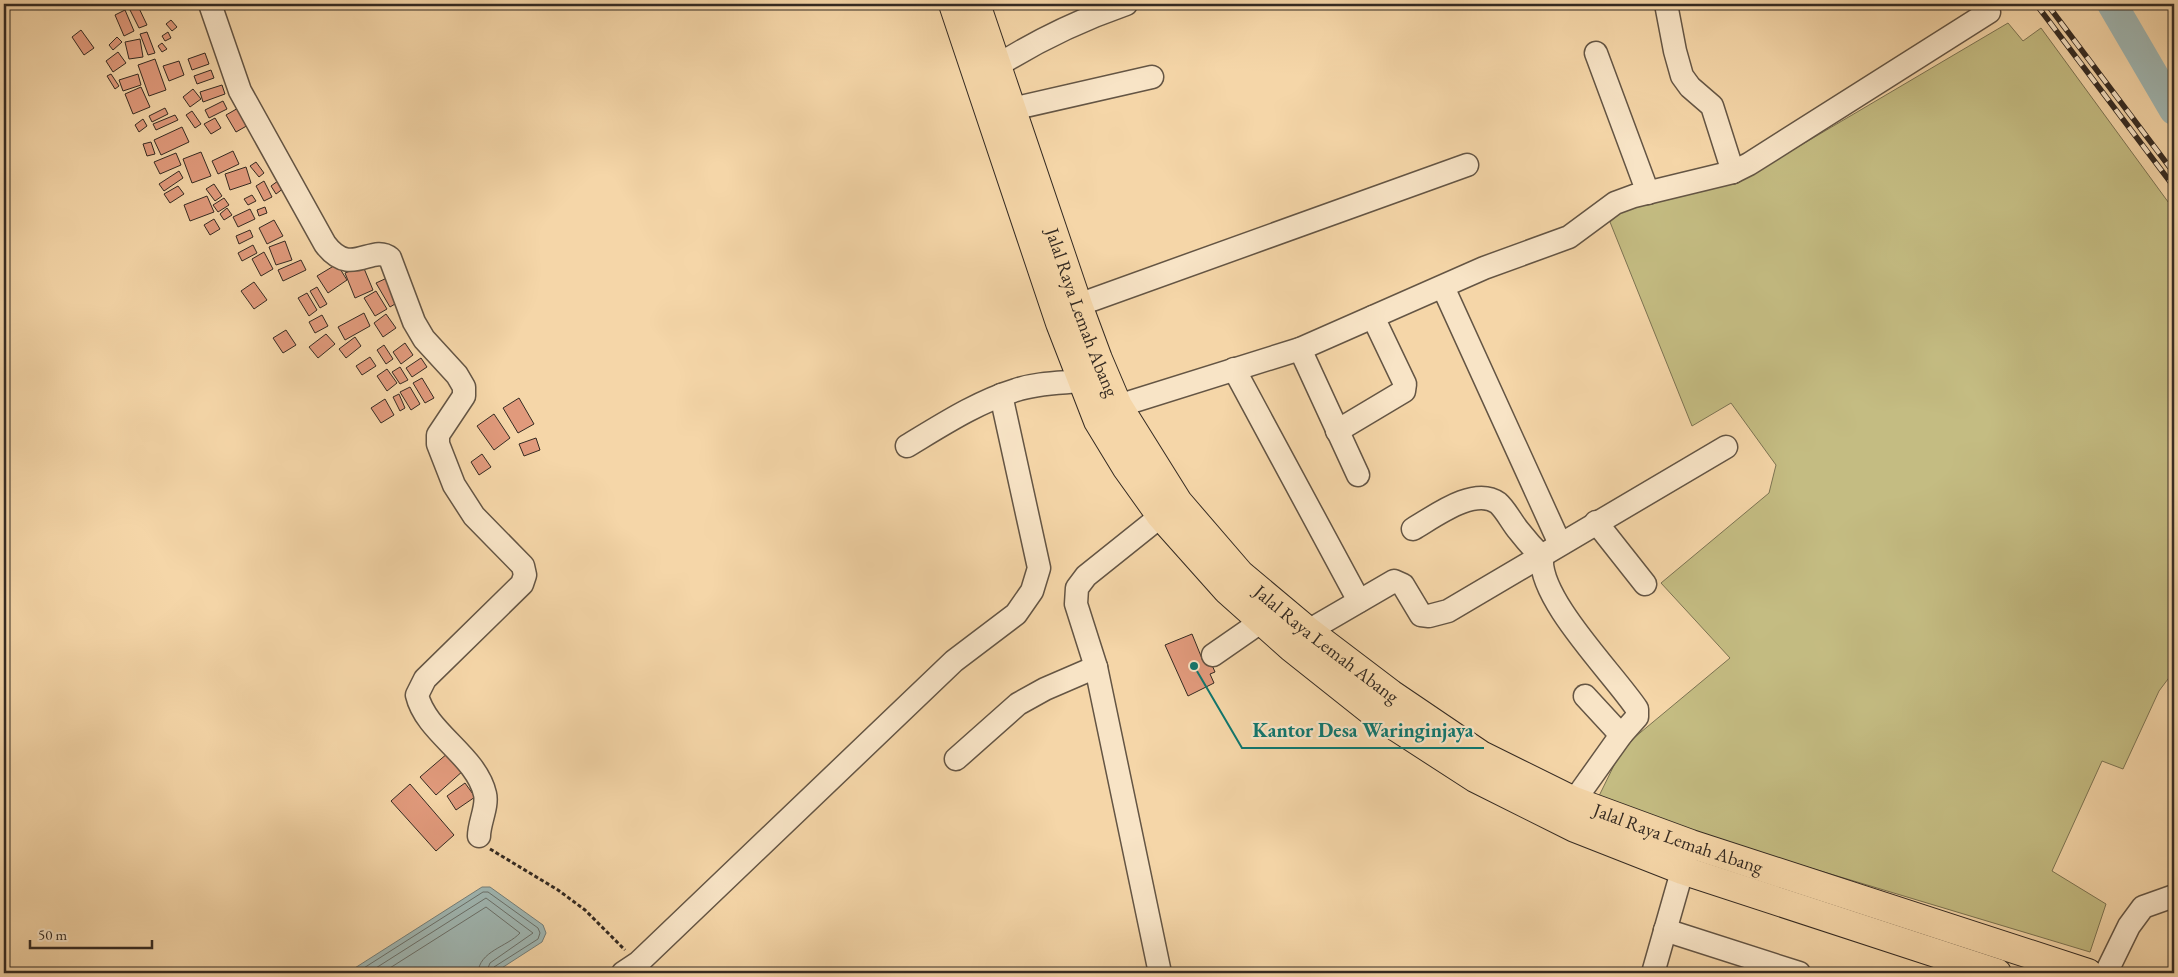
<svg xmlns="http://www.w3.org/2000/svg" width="2178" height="977" viewBox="0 0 2178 977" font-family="'EB Garamond',serif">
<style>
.green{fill:#c4bc82;stroke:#7c7352}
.water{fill:#a0b7b3;stroke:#757f79}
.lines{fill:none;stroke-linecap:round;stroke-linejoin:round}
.shore{stroke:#6a706a;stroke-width:1}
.river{stroke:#a0b7b3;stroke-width:30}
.building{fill:#e19a7c;stroke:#342a22}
.minor-casing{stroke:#645544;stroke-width:25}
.highway-casing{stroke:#342a22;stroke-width:30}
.path{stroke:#342a22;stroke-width:3;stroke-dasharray:4 2.5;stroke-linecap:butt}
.minor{stroke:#f8e4c6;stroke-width:22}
.highway{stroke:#f5d6a8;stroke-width:28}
.rail-casing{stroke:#342a22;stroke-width:5.5}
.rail{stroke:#f8e4c6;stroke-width:4;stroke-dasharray:11;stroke-linecap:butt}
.labels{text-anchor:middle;stroke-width:4.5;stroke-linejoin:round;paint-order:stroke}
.street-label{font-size:19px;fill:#342a22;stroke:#f8e4c6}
.leader{fill:none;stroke:#0f766e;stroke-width:2}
.callout-dot{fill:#0f766e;stroke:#f8e4c6;stroke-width:2}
.callout-label{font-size:20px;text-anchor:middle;font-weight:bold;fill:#0f766e;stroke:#f8e4c6;stroke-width:4.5;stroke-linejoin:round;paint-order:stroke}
</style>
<rect width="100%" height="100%" fill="#f5d6a8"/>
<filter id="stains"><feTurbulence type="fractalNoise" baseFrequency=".004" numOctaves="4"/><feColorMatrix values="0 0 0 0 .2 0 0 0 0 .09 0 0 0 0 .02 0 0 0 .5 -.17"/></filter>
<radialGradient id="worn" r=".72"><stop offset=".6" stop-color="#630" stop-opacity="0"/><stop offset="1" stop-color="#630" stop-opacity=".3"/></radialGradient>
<polygon class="green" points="2008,23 2023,41 2041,28 2174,210 2174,671 2159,691 2123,769 2102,761 2052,871 2106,904 2090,952 1621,811 1598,798 1623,747 1730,658 1661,583 1769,493 1776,465 1731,403 1692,426 1610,222 1634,200 1710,180 1735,184"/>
<polygon class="water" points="482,887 490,887 543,925 546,933 542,942 494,973 347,973"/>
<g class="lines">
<g class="shore">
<polyline points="356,973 483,892 488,892 538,928 540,933 538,939 494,967 492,973"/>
<polyline points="368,973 486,898 533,933 490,963 486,973"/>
<path d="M382 973 486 907 520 933C507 947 479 951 478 973"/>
</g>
<polyline class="river" points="2112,4 2174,110"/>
</g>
<g class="building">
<polygon points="137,4 147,25 139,28 128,6"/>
<polygon points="125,10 134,31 124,36 115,15"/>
<polygon points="171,20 177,27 172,31 166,24"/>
<polygon points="81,30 94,48 84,55 72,37"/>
<polygon points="147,32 155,53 148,55 140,34"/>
<polygon points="168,32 171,38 165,41 162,36"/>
<polygon points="117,37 122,42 113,50 109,45"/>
<polygon points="140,39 143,57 129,59 125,42"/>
<polygon points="162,43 167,49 162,52 158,46"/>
<polygon points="118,52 126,63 113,72 106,61"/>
<polygon points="205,53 209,64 192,70 188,59"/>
<polygon points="155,59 166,90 149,96 138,65"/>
<polygon points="179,61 184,75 169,81 163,66"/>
<polygon points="211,70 214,78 197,84 194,76"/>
<polygon points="111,74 119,86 115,89 107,76"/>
<polygon points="138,74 141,85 123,91 119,80"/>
<polygon points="222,85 225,94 203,102 200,92"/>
<polygon points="141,87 150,107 133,114 125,94"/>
<polygon points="193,89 201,99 190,107 183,97"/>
<polygon points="223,101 227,109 209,118 205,110"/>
<polygon points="240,107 250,124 236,132 226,115"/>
<polygon points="165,108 168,114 152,122 149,116"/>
<polygon points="192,111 201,124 195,128 186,115"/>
<polygon points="175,115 178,120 156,130 153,124"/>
<polygon points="215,118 221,128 211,134 204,124"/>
<polygon points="143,119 147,126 139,132 135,125"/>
<polygon points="182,127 189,142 161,155 154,140"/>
<polygon points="151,142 155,154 147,156 143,144"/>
<polygon points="233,151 239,164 218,174 212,161"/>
<polygon points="201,152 211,176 192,183 183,159"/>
<polygon points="176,153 181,165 160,174 154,162"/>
<polygon points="256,162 264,173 259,177 250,166"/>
<polygon points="246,167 251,183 230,190 225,174"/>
<polygon points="179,171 183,178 164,191 159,184"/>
<polygon points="282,178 288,185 276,194 271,186"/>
<polygon points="264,181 272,197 264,201 256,186"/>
<polygon points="214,184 222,196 215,201 206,189"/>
<polygon points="178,186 184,194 170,203 164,194"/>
<polygon points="252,195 256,201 248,205 244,199"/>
<polygon points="207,196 214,212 190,221 184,205"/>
<polygon points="224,198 229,205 218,212 213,205"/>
<polygon points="265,207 267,213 259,216 257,210"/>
<polygon points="227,208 232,215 224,220 220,214"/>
<polygon points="250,209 255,219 238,227 233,217"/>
<polygon points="214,219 220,229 210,235 204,225"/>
<polygon points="274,220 283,236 267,244 259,228"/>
<polygon points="250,230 253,237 239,244 236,236"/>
<polygon points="285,241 292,260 276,265 269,247"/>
<polygon points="253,245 257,253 242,261 238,253"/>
<polygon points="264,252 273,269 261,276 252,259"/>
<polygon points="301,260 306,270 283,281 278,270"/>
<polygon points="337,264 347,280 328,293 317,276"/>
<polygon points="363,266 373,290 355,298 345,273"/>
<polygon points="387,278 400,301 390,307 376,283"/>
<polygon points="254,282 267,300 254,309 241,291"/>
<polygon points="317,287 327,304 320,308 310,291"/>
<polygon points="376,291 387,309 375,316 364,298"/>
<polygon points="307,293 317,310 309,316 298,298"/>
<polygon points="364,313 370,326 345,340 338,327"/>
<polygon points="386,314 396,328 383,337 374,323"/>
<polygon points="322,315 328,326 315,333 309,322"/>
<polygon points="286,330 296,345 283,353 273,338"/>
<polygon points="326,334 335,344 318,358 309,347"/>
<polygon points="355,337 361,346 346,358 339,349"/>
<polygon points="405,343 413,355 401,364 393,352"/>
<polygon points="384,345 393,359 386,364 377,350"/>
<polygon points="370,357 376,366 362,375 356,366"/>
<polygon points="421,358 427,367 412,377 406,368"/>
<polygon points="400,367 408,380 400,384 392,372"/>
<polygon points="387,369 397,383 387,391 377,376"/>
<polygon points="422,378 434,398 425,403 413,383"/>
<polygon points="410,387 420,404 411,410 400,392"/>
<polygon points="399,394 405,408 400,411 393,397"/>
<polygon points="519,398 534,424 518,433 503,408"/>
<polygon points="385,399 394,415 381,423 371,408"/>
<polygon points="494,414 510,438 494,450 477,426"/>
<polygon points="536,438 540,450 524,456 519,444"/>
<polygon points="482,454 491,467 479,475 471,462"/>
<polygon points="1192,634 1203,661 1209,658 1215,672 1210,674 1214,683 1188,696 1165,645"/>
<polygon points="448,753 464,770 436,795 420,777"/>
<polygon points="465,783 475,797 456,810 447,796"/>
<polygon points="410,784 454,835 436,851 391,801"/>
</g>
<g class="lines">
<g class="minor-casing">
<g id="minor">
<path d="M210 4 240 91 325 244C351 279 372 243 390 258L414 322 424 339 457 375 464 387V396L438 435V444L454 485 474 516 523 566 525 575 522 584 425 679 417 695C426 733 476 755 485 794 488 806 479 823 479 836"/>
<polyline points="1666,4 1675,51 1682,76 1690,87 1712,106 1733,172"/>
<polyline points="1596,53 1648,193"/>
<path d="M997 66C1038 40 1080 20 1126 4"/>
<polyline points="1012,109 1152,77"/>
<polyline points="1443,287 1560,544"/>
<polyline points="1078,305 1467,165"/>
<polyline points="1300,349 1358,475"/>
<polyline points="1234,369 1359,601"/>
<polyline points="1118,406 1300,349 1484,268 1569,237 1615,203 1634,196 1733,172 1749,164 1989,12"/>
<polyline points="1337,431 1404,391 1405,384 1373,317"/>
<path d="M907 446C942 425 977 402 1016 390 1036 383 1060 383 1081 381"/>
<polyline points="1596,522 1645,584"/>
<path d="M1413 529C1434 517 1474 486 1498 503 1506 510 1512 523 1519 531 1526 540 1534 549 1542 557 1538 599 1613 673 1637 709V717L1621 735 1574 801"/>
<polyline points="1308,631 1394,581 1403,585 1421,615 1429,616 1448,611 1726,447"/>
<polyline points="1213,655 1262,621"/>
<polyline points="1585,696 1621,735"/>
<polyline points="956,759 1018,704 1045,689 1096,667"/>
<polyline points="1665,930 1799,973"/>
<polyline points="623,973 638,963 954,661 1016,614 1032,591 1039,568 1001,395"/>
<polyline points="1160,973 1096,667 1076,604 1077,588 1086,576 1161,516"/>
<polyline points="1653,973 1687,854"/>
<polyline points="2106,973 2129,926 2143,907 2174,896"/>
</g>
</g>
<g class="highway-casing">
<g id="highway">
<polyline points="953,4 1060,323 1098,421 1126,467 1161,516 1227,590 1292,648 1370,710 1475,778 1575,828 1682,870 1997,973"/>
<path id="s1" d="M976 4 1078 305 1098 359 1118 406 1178 502 1240 574 1308 631 1391 694 1481 755 1574 801 1691 844 2088 973"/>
</g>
</g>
<polyline class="path" points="490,849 558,890 585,910 625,950"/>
<use href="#minor" class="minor"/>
<use href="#highway" class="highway"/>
<g class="rail-casing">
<g id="rail">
<polyline points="2036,4 2174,187"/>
<polyline points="2047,4 2174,173"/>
</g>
</g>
<use href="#rail" class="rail"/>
</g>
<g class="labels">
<g class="street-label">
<text dy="7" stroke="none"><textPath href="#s1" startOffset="326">Jalal Raya Lemah Abang</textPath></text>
<text dy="7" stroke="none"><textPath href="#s1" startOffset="746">Jalal Raya Lemah Abang</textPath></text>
<text dy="7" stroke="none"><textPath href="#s1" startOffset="1151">Jalal Raya Lemah Abang</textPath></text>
</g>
</g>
<path class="leader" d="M1194 666L1242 748H1484"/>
<circle class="callout-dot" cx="1194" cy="666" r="5"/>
<g class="callout-label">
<text x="1363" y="737">Kantor Desa Waringinjaya</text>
</g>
<rect width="2178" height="977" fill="none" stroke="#f5d6a8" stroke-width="20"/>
<rect x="5" y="5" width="2168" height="967" fill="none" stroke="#342a22" stroke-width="2.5"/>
<rect x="10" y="10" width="2158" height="957" fill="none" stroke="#342a22"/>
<path d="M30 940v8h122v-8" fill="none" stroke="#342a22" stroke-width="2.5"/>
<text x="38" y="940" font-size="15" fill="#342a22" stroke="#f8e4c6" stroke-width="4" paint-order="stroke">50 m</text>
<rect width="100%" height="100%" filter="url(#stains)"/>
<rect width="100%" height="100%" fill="url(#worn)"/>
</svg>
